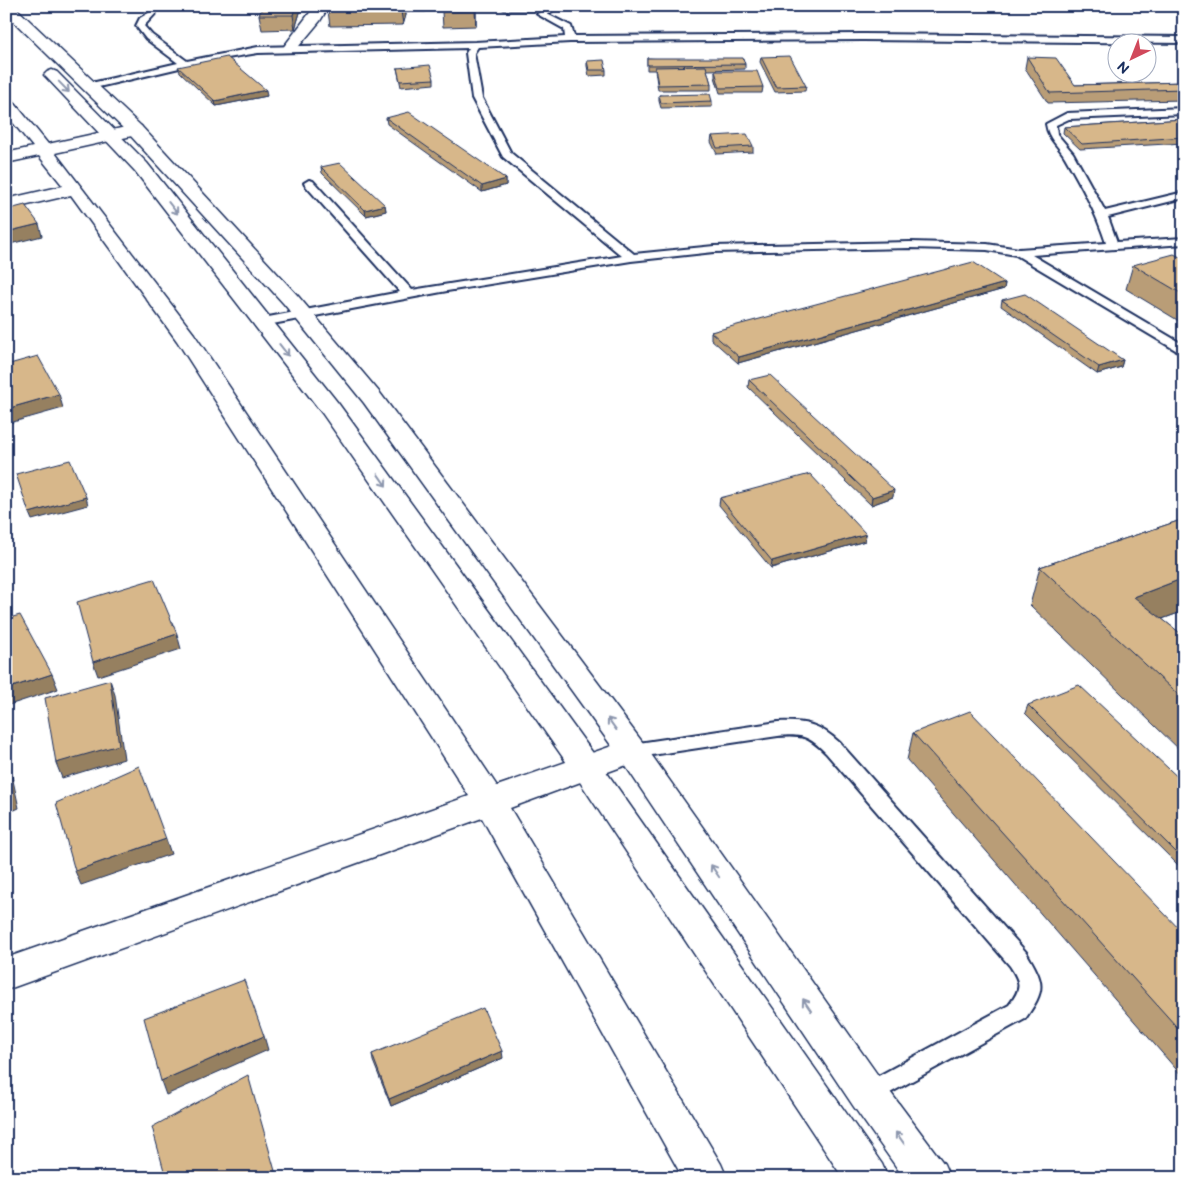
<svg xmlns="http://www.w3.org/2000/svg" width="1190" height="1184" viewBox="0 0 1190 1184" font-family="'Balsamiq Sans',sans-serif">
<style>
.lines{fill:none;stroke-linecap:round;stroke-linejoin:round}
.service-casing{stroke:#1b2f5e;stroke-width:4}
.minor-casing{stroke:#1b2f5e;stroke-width:3}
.secondary-casing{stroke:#1b2f5e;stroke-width:3}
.service{fill:#fff;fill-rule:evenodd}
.minor{fill:#fff;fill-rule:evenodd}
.secondary{fill:#fff;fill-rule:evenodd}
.wall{fill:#b99d77;stroke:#1b2f5e}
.shaded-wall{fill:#968061;stroke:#1b2f5e}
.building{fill:#d7b78a;stroke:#1b2f5e}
.oneway{stroke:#8d97ae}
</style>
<rect width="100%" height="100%" fill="#fff"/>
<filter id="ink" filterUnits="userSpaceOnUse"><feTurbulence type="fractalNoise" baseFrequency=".02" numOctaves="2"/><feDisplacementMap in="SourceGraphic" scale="10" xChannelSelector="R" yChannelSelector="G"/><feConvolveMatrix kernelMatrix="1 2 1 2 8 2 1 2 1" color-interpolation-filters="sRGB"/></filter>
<g filter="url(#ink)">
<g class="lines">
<g class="service-casing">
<g id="service">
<path d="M550 6H561L547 14 571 26 574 36 863 34 1184 37V43L863 40 570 42 478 47 474 53 482 98 511 153 634 254 714 246 910 242 987 244 1019 249 1106 243C1096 212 1081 185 1065 157 1058 145 1048 139 1046 124L1067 113 1184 108V114L1069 119 1056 125 1057 134 1073 153 1105 211 1184 192V198L1108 217 1117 242 1184 238V244L1032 255 1184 345V355L1016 255 987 250 910 248 714 252 631 261 447 291 262 326 258 325 256 322 258 319 400 292 305 185 304 183 309 180 313 181 412 290 622 256 503 157 472 98 466 53 469 48 258 53 209 61 90 89 85 86 87 84 178 63 146 39 136 26 140 18 152 11 156 13 144 26 152 35 187 61 258 47 475 42 565 37 564 29 537 14Z"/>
<path d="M778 722C806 721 819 724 840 743L1026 952C1045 984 1046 989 1025 1019L868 1105 860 1102 856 1094 860 1086 1009 1005C1022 988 1021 983 1010 966L826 753C809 736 802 734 778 736L632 758 625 756 623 751 625 746 632 744Z"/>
</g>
</g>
<g class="minor-casing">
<g id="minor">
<polygon points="315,6 329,6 320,21 294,52 284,52 282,49"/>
<polygon points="351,6 431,6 432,7 425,11 358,10"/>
<polygon points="498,6 564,6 557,10 505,10"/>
<polygon points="6,98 12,100 48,144 135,125 141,126 143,130 141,134 55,153 194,334 497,786 632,739 643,743 648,751 643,759 510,808 721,1164 727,1178 683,1178 482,818 6,990 6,958 469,796 177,341 71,195 6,210 6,199 63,186 39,156 6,163 6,153 33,147 6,114"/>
</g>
</g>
<g class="secondary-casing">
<g id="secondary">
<polygon points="6,6 14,6 141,126 298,296 380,393 643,743 882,1081 944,1164 950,1178 904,1178 854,1107 621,759 364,403 284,304 129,134 6,14"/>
<polygon points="52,70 57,72 147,163 338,403 598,760 882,1164 888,1178 843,1178 576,776 322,413 135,171 47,78 44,75 47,72"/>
</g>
</g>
<use href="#service" class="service"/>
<use href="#minor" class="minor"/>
<use href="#secondary" class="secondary"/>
</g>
<g class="wall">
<polygon points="263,6 302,6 295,29 262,30 259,15"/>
<polygon points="405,6 406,15 403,25 330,26 328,11"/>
<polygon points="476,6 476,26 443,27 442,12"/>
<polygon points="1117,6 1153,6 1152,7 1119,8"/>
<polygon points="761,57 806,86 805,91 775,92 760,62"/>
<polygon points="1027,57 1075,85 1184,82 1184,100 1048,103 1025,68"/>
<polygon points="647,58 745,64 745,69 707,70 711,84 711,90 658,90 655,70 647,70"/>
<polygon points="587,61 606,70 606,75 589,76 587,66"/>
<polygon points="178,67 267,96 216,106 180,72"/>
<polygon points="397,68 434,79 434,84 401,87"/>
<polygon points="715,71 763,87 762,93 720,93 715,77"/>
<polygon points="659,95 712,101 712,107 661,108 659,101"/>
<polygon points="386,118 506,179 506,185 482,192 387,124"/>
<polygon points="1184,119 1184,143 1080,149 1063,133 1064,127"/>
<polygon points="712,136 753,146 753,152 717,154 711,142"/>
<polygon points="321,167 385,205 386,211 366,216 322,173"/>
<polygon points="1184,259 1184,324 1126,289 1133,265"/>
<polygon points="1005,283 1004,289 738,363 711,339 711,332"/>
<polygon points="1002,300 1123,360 1121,367 1097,374 1001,306"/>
<polygon points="749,380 893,497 871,505 748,387"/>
<polygon points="720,498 866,534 865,541 771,568 719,505"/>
<polygon points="1184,519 1184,611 1162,619 1184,636 1184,754 1030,605 1040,567"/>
<polygon points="1028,705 1184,783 1184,871 1025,713"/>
<polygon points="913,733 1184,934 1184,1075 1182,1076 907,760"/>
<polygon points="372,1054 503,1058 391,1106 373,1061"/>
</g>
<g class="shaded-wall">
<polygon points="295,6 302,6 295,29 293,15"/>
<polygon points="403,6 405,6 406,15 403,25 401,11"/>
<polygon points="475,6 476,6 476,26 475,11"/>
<polygon points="266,90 267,96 216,106 215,101"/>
<polygon points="506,179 506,185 482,192 482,186"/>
<polygon points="385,205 386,211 366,216 365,210"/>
<polygon points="39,224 42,236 6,245 6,232"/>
<polygon points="1005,283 1004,289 738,363 739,357"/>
<polygon points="1123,360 1121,367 1097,374 1099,367"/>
<polygon points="59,394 63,408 6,424 6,409"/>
<polygon points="894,490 893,497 871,505 872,497"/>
<polygon points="86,497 88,505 32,520 29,513"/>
<polygon points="866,534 865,541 771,568 772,561"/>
<polygon points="1184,578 1184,611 1121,634 1134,597"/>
<polygon points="177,634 181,649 98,676 93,662"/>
<polygon points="52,674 58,689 6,706 6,689"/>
<polygon points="110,680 115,695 124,759 62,778 56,763"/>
<polygon points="6,748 19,808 6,814"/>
<polygon points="166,839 171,854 81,885 75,871"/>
<polygon points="264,1036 268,1050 166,1095 161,1081"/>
<polygon points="502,1051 503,1058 391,1106 389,1099"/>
</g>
<g class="building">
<polygon points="263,6 295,6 293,15 259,15"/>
<polygon points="330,6 403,6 401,11 328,11"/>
<polygon points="443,6 475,6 475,11 442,12"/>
<polygon points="790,56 806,86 776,87 761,57"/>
<polygon points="227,57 266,90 215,101 178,67"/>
<polygon points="1027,57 1056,58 1075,85 1184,82 1184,89 1050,93"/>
<polygon points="647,58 743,58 745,64 647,65"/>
<polygon points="604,60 606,70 589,70 587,61"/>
<polygon points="430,65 434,79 400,81 397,68"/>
<polygon points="706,66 711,84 658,85 655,67"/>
<polygon points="715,71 757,71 763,87 720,88"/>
<polygon points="710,94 712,101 661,103 659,95"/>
<polygon points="409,112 506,179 482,186 386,118"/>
<polygon points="1184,119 1184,137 1082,144 1064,127"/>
<polygon points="747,134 753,146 717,148 712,136"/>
<polygon points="340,163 385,205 365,210 321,167"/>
<polygon points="25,205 39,224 6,232 6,210"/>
<polygon points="1174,254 1184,259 1184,295 1133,265"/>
<polygon points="973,262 1005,283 739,357 711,332"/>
<polygon points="1025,294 1123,360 1099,367 1002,300"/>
<polygon points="38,356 59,394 6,409 6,365"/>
<polygon points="770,375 894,490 872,497 749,380"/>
<polygon points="70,460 86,497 29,513 16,474"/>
<polygon points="810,474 866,534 772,561 720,498"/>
<polygon points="1184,519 1184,578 1134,597 1184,636 1184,700 1040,567"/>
<polygon points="154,579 177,634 93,662 77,602"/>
<polygon points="20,615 52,674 6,689 6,619"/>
<polygon points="110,680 119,745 56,763 45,698"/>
<polygon points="1079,685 1184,783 1184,860 1028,705"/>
<polygon points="970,711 1184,934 1184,1035 913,733"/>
<polygon points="6,762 13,794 6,796"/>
<polygon points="139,766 166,839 75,871 56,803"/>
<polygon points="244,980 264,1036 161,1081 144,1018"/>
<polygon points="483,1008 502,1051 389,1099 372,1054"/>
<polygon points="248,1075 277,1178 166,1178 152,1127"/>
</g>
<defs><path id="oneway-shaft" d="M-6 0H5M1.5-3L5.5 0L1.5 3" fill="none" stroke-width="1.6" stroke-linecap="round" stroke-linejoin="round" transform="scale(1.25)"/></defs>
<g class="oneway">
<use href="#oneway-shaft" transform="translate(64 87) rotate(46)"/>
<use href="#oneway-shaft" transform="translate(173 208) rotate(52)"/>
<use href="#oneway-shaft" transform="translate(284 350) rotate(52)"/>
<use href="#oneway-shaft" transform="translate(382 480) rotate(55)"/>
<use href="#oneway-shaft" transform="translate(612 724) rotate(-126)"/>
<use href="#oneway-shaft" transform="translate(715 871) rotate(-124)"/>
<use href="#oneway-shaft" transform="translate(807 1005) rotate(-124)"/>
<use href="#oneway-shaft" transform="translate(900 1138) rotate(-126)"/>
</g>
</g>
<rect width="1190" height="1184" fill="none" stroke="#fff" stroke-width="25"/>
<rect x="12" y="12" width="1165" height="1159" fill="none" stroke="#1b2f5e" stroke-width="2" filter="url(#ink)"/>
<g transform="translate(1132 58) rotate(223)"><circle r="24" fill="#ffffff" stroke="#a4acbf"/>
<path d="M0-4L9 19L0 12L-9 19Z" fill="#d1495b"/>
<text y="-8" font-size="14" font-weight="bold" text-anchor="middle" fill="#1b2f5e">N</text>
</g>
</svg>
